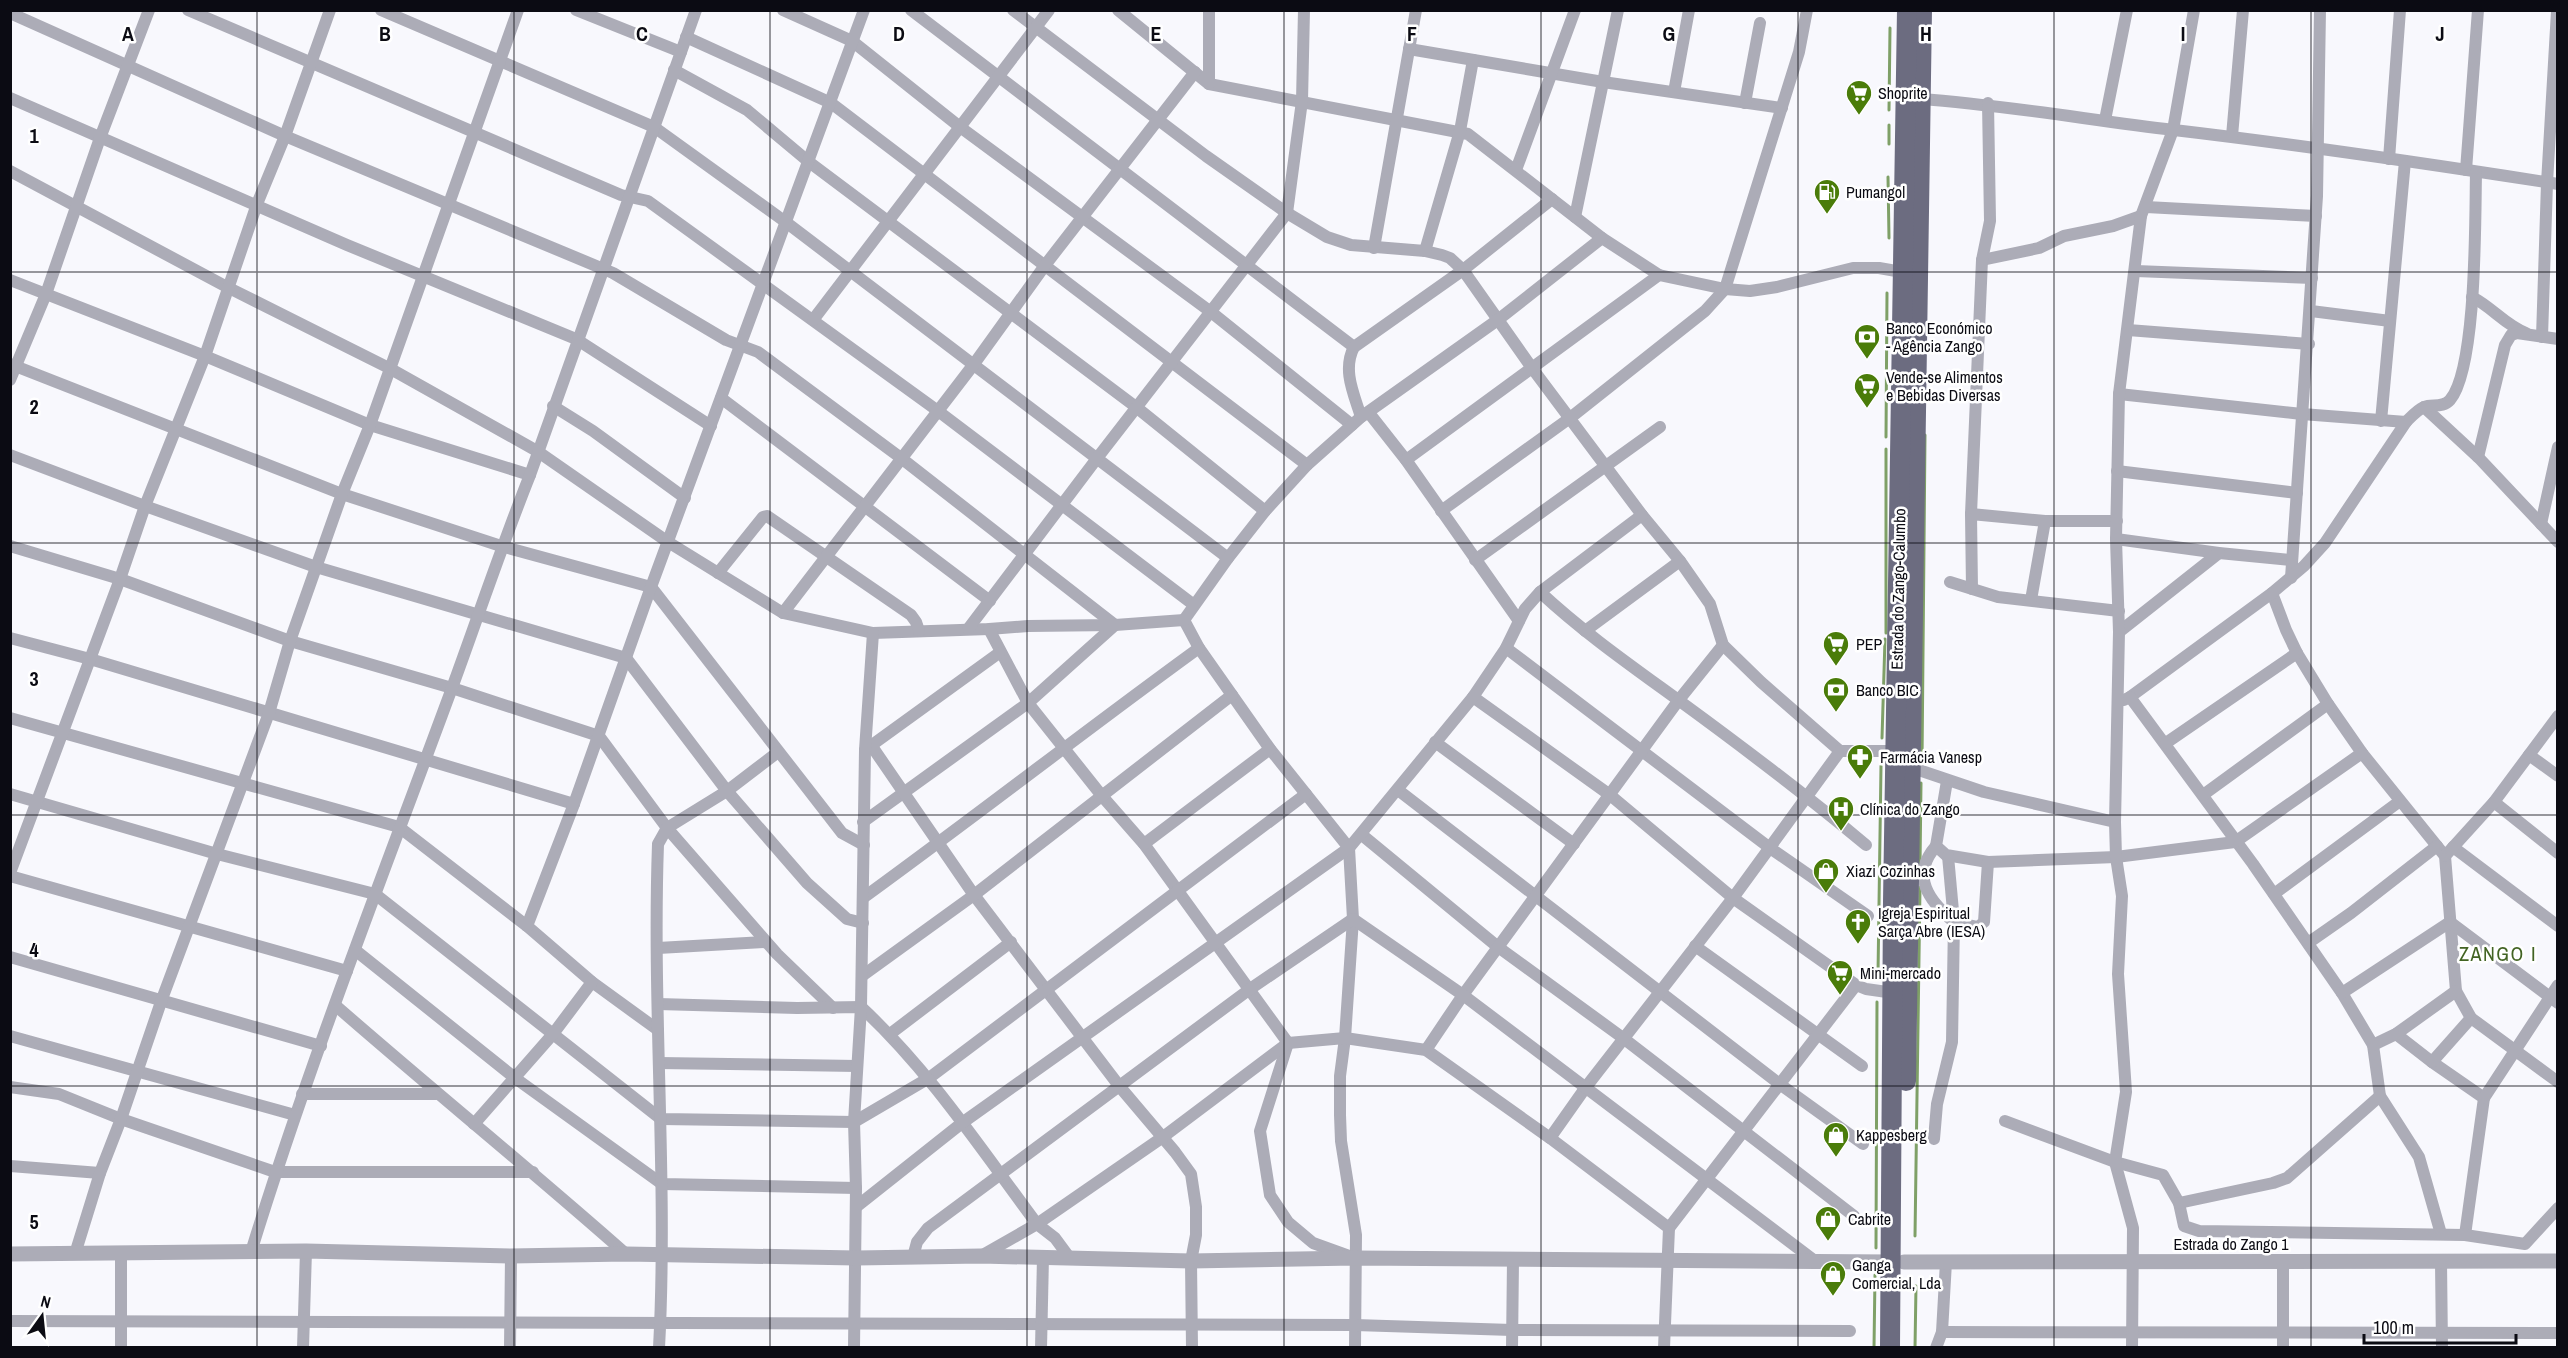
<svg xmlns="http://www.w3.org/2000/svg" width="2568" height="1358" viewBox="0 0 2568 1358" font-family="'Archivo Narrow',sans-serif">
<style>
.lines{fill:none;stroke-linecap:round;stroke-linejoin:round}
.stream{stroke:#7fa067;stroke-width:3}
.minor{stroke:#acacb7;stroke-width:12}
.tertiary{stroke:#acacb7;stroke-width:15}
.primary{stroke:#6c6c80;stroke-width:20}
.grid{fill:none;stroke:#0b0b13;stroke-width:1.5;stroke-opacity:0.55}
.labels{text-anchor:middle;stroke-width:5;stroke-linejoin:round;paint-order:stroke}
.poi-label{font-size:16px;fill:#0b0b13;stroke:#fff;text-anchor:start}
.street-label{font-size:16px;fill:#0b0b13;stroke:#fff}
.quarter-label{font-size:20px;letter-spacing:1.5px;fill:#426323;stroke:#fff}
.grid-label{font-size:20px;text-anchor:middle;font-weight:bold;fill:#0b0b13;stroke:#fff;stroke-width:5;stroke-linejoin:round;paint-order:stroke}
</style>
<rect width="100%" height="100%" fill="#f8f8fd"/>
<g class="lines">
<g class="stream">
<polyline points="1889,110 1890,28"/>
<polyline points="1889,144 1889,125"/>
<polyline points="1888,177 1889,238"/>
<polyline points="1886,437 1887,293"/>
<polyline points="1886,633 1886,449"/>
<polyline points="1882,738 1885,639"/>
<polyline points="1922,763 1925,435"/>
<polyline points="1920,865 1921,783"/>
<polyline points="1878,974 1881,766"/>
<polyline points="1915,1236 1920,887"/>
<polyline points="1876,1248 1877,1002"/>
<polyline points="1874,1348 1875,1275"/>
<polyline points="1915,1348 1916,1286"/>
</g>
<g class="minor">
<polyline points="188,10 621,195 648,201 938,411 1194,605"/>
<polyline points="381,10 654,127 787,223 1228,558"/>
<polyline points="576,10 681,52"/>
<polyline points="783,10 852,41 960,127 1211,312 1352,425"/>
<polyline points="911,10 1354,347"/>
<polyline points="1013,10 1206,156 1287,213 1327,237 1351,245 1425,251 1442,255 1450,258 1463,270 1532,368 1642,515 1680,561 1710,604 1723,645 1761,682 1840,751 1896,751"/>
<polyline points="1118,10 1209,84 1468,134 1602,238 1659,275 1725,289 1750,291 1777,287 1853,268 1879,268 1902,272"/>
<polyline points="10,13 285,136 613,273 726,340 758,352 901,458 1115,625 1028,703 863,822"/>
<polyline points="686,37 831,103 1307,465"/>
<polyline points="1409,49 1603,82 1782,108"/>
<polyline points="674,70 747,110 809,162 1136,407 1265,511"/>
<polyline points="1209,84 1209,10"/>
<polyline points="1674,92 1689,10"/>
<polyline points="10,98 347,245 576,339 711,426"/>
<path d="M1920 99C2006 105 2089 120 2174 130 2302 145 2430 164 2558 184"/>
<polyline points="1745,103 1760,23"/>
<polyline points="2105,120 2127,10"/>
<polyline points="2232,136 2243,10"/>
<polyline points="2389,159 2400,10"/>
<polyline points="1516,170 1575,10"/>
<polyline points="2466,170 2478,10"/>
<polyline points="10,171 227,287 389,368 537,451 668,542 783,613 873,633 989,629 1028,626 1115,625 1184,620"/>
<polyline points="2146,207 2316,216"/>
<polyline points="1575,217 1618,10"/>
<polyline points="1374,248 1416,10"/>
<polyline points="1425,251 1460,131 1473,60"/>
<polyline points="1982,260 2039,248 2064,236 2113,226 2141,216"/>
<polyline points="2136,271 2312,278"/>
<polyline points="10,280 205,356 370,425 530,475"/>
<path d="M2472 297C2492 307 2505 325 2526 333"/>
<polyline points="2311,311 2390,321"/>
<polyline points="813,320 1049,10"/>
<polyline points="2128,330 2309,344"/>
<polyline points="2542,337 2547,183 2557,11"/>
<polyline points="10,364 342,494 501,546 651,587 842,833 864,845"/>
<polyline points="10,380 46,294 100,138 149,10"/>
<polyline points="2119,394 2302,414 2406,422"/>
<polyline points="721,398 990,601"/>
<polyline points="553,406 593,431 685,498"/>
<polyline points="2424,407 2478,457 2558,542"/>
<polyline points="1369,413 1406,460 1519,621"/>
<path d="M1361 417C1354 394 1342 370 1354 347L1463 270 1552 199"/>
<polyline points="2381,421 2405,161"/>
<polyline points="10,455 145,506 316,567 626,658 727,791 807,883 847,919 863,923"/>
<polyline points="2478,457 2505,345 2511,335 2517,333 2558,339"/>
<polyline points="1406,460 1659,275"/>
<polyline points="2117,471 2297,493"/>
<polyline points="1441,511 1570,418 1705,311 1725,289 1799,52 1807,10"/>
<polyline points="1971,514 1982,260 1990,221 1988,103"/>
<polyline points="2541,524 2558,447"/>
<polyline points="2116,539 2219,553 2291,560"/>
<polyline points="10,546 120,579 290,641 452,688 599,736 667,828 777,954 833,1008"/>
<polyline points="1475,560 1660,427"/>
<polyline points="718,573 763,517 767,516 911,615 916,622 919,631"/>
<polyline points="2291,578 2317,196 2320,10"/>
<polyline points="1950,582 1998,597 2119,611"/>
<polyline points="1972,589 1971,514 2045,521 2117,521"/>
<path d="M1540 592C1584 633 1633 667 1681 702 1744 748 1806 795 1866 845"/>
<polyline points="2272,593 2286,630 2297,653 2328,704 2362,753 2445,856 2456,991 2471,1018 2558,1082"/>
<polyline points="2031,600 2045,521"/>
<polyline points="783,613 974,364 1046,264 1195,72"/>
<polyline points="1184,620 1199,648 1270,749 1349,848 1353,919 1345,1038 1340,1076 1340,1115 1341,1141 1356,1235 1355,1348"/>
<polyline points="1184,620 1228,558 1265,511 1307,465 1361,417 1499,319 1602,238"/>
<polyline points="968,629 1098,457 1287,213 1302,101 1304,10"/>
<polyline points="989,629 1028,703 1102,796 1144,844 1288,1043 1260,1131 1270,1195 1288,1222 1313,1243 1349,1256"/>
<polyline points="1585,631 1680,561"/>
<polyline points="2119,632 2219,553"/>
<polyline points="10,638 90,659 574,804"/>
<polyline points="1506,648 1770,848 1868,916"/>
<polyline points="1473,697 1610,795 1733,898 1856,985 1866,989 1894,993"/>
<path d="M2130 697 2272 593 2304 566 2325 543 2406 422C2411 417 2417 410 2424 407 2432 404 2443 408 2450 400 2477 368 2475 218 2476 172"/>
<polyline points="2124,700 2130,697 2253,864 2342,993 2373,1045 2380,1096 2419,1157 2441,1234"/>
<polyline points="10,718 399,827 527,926 592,982 658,1030"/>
<polyline points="1435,742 1574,844"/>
<polyline points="2166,743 2297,653"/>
<polyline points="871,745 974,895 1120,1087 1175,1152 1191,1174 1196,1207 1196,1235 1191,1261 1192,1348"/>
<polyline points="865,750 999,653"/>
<polyline points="2529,755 2558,776"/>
<polyline points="1910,767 1984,792 2115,822"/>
<polyline points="1947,781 1936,846 1946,855 1988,862 2116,857 2235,842 2362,753"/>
<polyline points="1398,790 1781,1085 1863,1144"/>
<polyline points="10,794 217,854 375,894 661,1119 854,1122 929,1078 1306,794"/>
<polyline points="2203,795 2328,704"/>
<polyline points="2494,802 2558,853"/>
<polyline points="1362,835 1498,947 1623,1038 1854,1216"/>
<polyline points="1144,844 1270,749"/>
<path d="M1936 846C1910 876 1929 901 1954 922"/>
<polyline points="2453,847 2558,926"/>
<polyline points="1948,856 1954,922"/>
<polyline points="2445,856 2494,802 2558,716"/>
<polyline points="10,873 120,579 145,506 205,356 257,204 285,136 330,10"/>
<polyline points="10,876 347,971"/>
<polyline points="2274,894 2400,801"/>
<path d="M863 898C976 816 1086 730 1199 648"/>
<polyline points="527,926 574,804 651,587 864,10"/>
<polyline points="2308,943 2351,913 2437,846"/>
<polyline points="1695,946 1862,1066"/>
<polyline points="658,948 766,942"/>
<polyline points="355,950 515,1078 662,1184 856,1188"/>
<polyline points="10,957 321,1046"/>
<polyline points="862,976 974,895 1232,695"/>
<polyline points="2342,993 2450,922 2558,1003"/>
<path d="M658 1004 797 1008 861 1007C929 1070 981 1149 1037 1224L1055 1238 1069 1257"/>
<path d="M335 1005C431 1089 530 1169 626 1254"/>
<polyline points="890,1034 1011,942"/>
<polyline points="2396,1034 2432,1062 2484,1098 2465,1235"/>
<polyline points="10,1036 295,1115"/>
<polyline points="2373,1045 2396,1034 2456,991"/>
<polyline points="1426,1050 1463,995 1678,701 1723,645"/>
<polyline points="2432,1062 2471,1018"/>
<polyline points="659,1063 857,1066"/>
<polyline points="10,1087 59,1094 121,1119 275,1172 533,1172"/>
<polyline points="302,1094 436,1094"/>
<polyline points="2484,1098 2558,985"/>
<polyline points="2005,1121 2115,1162 2163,1175 2179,1203 2184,1226 2199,1231 2465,1235 2525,1244 2558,1208"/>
<polyline points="474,1124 553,1034 592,982"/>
<polyline points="1550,1138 1586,1087 1733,898 1840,751"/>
<polyline points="1934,1139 1937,1104 1952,1042 1954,922 1978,927 1984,922 1988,862"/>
<polyline points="10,1166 100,1173"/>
<polyline points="2179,1203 2273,1183 2287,1178 2380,1096"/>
<polyline points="856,1207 962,1123 1349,848 1473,697 1506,648 1525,609 1540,592 1642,515"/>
<polyline points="1669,1228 1856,985"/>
<path d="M251 1252C310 1061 383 875 452 688 478 617 502 545 530 475L696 10"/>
<polyline points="75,1254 100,1173 121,1119 162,999 269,713 290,641 342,494 370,425 518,10"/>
<polyline points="981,1256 1037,1224 1163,1137 1288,1043 1345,1038 1426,1050 1550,1138 1669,1228 1664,1348"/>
<polyline points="913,1257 917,1242 928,1228 1250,989 1353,919 1463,995 1815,1261"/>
<polyline points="2283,1262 2283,1348"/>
<polyline points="2441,1262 2442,1348"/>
<polyline points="10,1321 1355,1325 1512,1330 1850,1331"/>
<polyline points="1942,1332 2558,1333"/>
<polyline points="121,1348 121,1254"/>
<polyline points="303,1348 306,1251"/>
<polyline points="510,1348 511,1256"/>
<path d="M659 1348C668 1180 652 1012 658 844L667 828 727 791 778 752"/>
<polyline points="854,1348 856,1188 854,1122 861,1007 865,750 873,633"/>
<polyline points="1041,1348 1043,1257"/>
<polyline points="1512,1348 1513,1260"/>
<polyline points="1936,1348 1942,1332 1946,1262"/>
<polyline points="2132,1348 2133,1228 2115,1162 2126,1092 2118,974 2122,896 2116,857 2115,822 2119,632 2116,539 2119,394 2141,216 2173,130 2194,10"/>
</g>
<g class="tertiary">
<polyline points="10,1254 306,1251 511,1256 626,1254 856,1258 981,1256 1191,1261 1355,1258 1892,1262"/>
<polyline points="1904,1262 2558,1261"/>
</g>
<g class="primary">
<polyline points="1906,1081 1922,10"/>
<polyline points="1890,1348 1893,902 1907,10"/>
</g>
</g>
<path class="grid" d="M257 10V1348M514 10V1348M770 10V1348M1027 10V1348M1284 10V1348M1541 10V1348M1798 10V1348M2054 10V1348M2311 10V1348M10 272H2558M10 543H2558M10 815H2558M10 1086H2558"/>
<defs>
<g id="supermarket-pin" transform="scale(1.35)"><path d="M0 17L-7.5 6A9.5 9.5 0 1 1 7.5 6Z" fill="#4a7c09" stroke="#fff"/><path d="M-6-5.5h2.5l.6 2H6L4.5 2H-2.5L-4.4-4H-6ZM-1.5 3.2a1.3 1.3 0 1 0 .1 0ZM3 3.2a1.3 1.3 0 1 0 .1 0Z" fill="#fff"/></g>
<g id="fuel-pin" transform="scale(1.35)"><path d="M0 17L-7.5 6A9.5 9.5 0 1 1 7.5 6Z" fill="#4a7c09" stroke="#fff"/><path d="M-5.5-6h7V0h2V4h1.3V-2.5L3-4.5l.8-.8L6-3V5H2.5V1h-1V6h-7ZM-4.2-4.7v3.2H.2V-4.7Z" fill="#fff"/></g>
<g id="bank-pin" transform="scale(1.35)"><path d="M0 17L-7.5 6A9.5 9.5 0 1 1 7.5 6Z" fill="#4a7c09" stroke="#fff"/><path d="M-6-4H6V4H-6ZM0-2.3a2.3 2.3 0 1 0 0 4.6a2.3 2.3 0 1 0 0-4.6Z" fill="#fff"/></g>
<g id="pharmacy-pin" transform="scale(1.35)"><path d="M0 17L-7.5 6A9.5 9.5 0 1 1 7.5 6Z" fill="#4a7c09" stroke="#fff"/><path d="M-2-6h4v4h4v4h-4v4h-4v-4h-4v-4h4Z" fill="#fff"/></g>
<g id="hospital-pin" transform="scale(1.35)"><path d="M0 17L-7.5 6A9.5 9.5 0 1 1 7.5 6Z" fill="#4a7c09" stroke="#fff"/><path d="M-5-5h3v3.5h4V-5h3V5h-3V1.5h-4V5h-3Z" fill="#fff"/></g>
<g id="shop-pin" transform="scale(1.35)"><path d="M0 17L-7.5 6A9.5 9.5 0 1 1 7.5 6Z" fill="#4a7c09" stroke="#fff"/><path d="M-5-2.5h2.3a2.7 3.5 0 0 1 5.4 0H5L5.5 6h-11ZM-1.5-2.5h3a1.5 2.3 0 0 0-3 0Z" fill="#fff"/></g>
<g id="church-pin" transform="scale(1.35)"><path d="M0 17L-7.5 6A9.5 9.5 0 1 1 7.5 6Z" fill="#4a7c09" stroke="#fff"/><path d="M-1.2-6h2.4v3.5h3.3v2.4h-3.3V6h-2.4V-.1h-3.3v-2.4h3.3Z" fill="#fff"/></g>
</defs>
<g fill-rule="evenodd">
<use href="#supermarket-pin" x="1859" y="93"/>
<use href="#fuel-pin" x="1827" y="192"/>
<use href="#bank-pin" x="1867" y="337"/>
<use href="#supermarket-pin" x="1867" y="386"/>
<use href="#supermarket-pin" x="1836" y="644"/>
<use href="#bank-pin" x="1836" y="690"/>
<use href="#pharmacy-pin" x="1860" y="757"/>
<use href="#hospital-pin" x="1841" y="809"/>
<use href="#shop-pin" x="1826" y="871"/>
<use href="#church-pin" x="1858" y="922"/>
<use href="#supermarket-pin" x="1840" y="973"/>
<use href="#shop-pin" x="1836" y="1135"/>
<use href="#shop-pin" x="1828" y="1219"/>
<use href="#shop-pin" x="1833" y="1274"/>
</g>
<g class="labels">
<g class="poi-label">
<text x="1878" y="99">Shoprite</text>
<text x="1846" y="198">Pumangol</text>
<text x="1886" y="334">Banco Económico<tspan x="1886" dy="18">- Agência Zango</tspan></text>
<text x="1886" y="383">Vende-se Alimentos<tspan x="1886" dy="18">e Bebidas Diversas</tspan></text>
<text x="1856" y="650">PEP</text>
<text x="1856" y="696">Banco BIC</text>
<text x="1880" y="763">Farmácia Vanesp</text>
<text x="1860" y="815">Clínica do Zango</text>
<text x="1846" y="877">Xiazi Cozinhas</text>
<text x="1878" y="919">Igreja Espiritual<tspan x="1878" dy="18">Sarça Abre (IESA)</tspan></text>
<text x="1860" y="979">Mini-mercado</text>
<text x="1856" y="1141">Kappesberg</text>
<text x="1848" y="1225">Cabrite</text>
<text x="1852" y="1271">Ganga<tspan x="1852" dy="18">Comercial, Lda</tspan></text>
</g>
<g class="street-label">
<text transform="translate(1898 589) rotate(-89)" y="6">Estrada do Zango-Calumbo</text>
<text x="2231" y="1250">Estrada do Zango 1</text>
</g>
<g class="quarter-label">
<text x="2498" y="961">ZANGO I</text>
</g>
</g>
<g class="grid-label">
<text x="128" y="41">A</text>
<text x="385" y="41">B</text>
<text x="642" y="41">C</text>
<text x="899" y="41">D</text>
<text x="1156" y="41">E</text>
<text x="1412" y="41">F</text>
<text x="1669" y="41">G</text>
<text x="1926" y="41">H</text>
<text x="2183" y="41">I</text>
<text x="2440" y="41">J</text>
<text x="34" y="143">1</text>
<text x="34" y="414">2</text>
<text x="34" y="686">3</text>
<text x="34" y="957">4</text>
<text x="34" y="1229">5</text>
</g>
<rect width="2568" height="1358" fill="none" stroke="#0b0b13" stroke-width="24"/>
<g transform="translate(42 1316) rotate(15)" stroke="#ffffff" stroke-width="4.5" paint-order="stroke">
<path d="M0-4.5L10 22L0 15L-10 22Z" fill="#0b0b13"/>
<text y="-9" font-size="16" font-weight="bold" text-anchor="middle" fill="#0b0b13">N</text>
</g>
<path d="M2364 1334v9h152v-9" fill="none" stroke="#0b0b13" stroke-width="3"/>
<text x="2373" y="1334" font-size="18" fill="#0b0b13" stroke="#ffffff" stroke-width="4.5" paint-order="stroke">100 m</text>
</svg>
